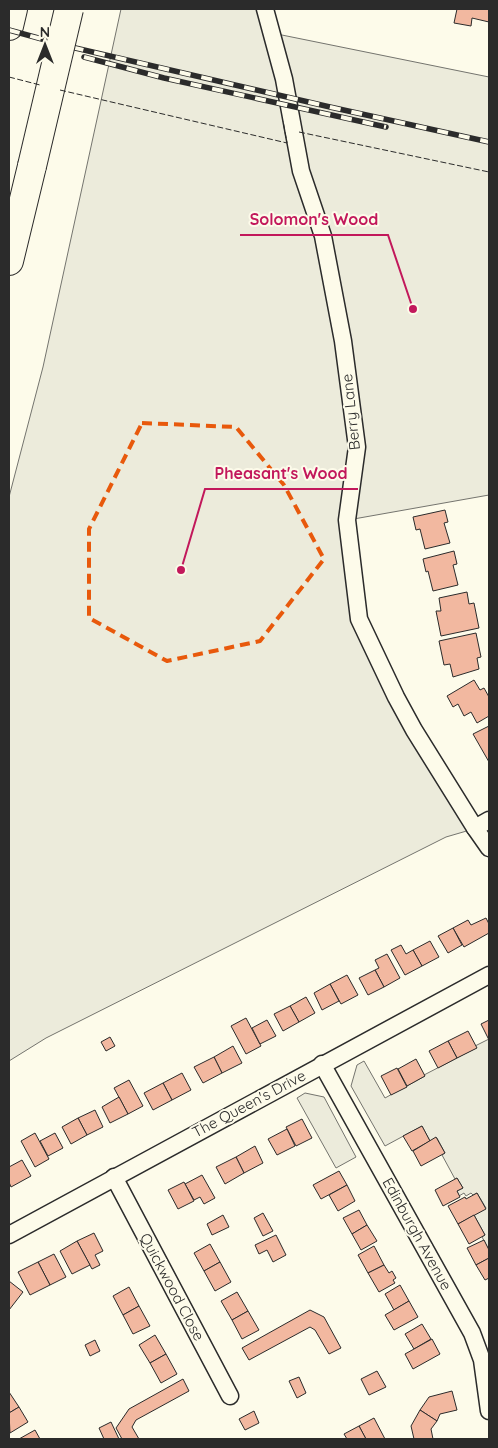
<svg xmlns="http://www.w3.org/2000/svg" width="498" height="1448" viewBox="0 0 498 1448" font-family="Quicksand,sans-serif">
<style>
.green{fill:#ecebdb;stroke:#74746e}
.building{fill:#f2b8a0;stroke:#2b2b2b}
.lines{fill:none;stroke-linecap:round;stroke-linejoin:round}
.street-casing{stroke:#2b2b2b;stroke-width:19}
.highway-casing{stroke:#2b2b2b;stroke-width:30}
.street{stroke:#fdfbea;stroke-width:16}
.highway{stroke:#fdfbea;stroke-width:28}
.rail-casing{stroke:#2b2b2b;stroke-width:5.5}
.rail{stroke:#fdfbea;stroke-width:4;stroke-dasharray:11;stroke-linecap:butt}
.highway-bridge-casing{stroke:#2b2b2b;stroke-width:30;stroke-linecap:butt}
.highway-bridge{stroke:#fdfbea;stroke-width:28}
.fence{stroke:#2b2b2b;stroke-width:1;stroke-dasharray:6 2.5;stroke-linecap:butt}
.marked{fill:none;stroke:#e8590c;stroke-width:4;stroke-dasharray:10 6;stroke-linejoin:round}
.labels{text-anchor:middle;stroke-width:4;stroke-linejoin:round;paint-order:stroke}
.street-label{font-size:15px;fill:#2b2b2b;stroke:#fdfbea}
.leader{fill:none;stroke:#c2185b;stroke-width:2}
.callout-dot{fill:#c2185b;stroke:#fdfbea;stroke-width:2}
.callout-label{font-size:16px;text-anchor:middle;font-weight:bold;fill:#c2185b;stroke:#fdfbea;stroke-width:4;stroke-linejoin:round;paint-order:stroke}
</style>
<rect width="100%" height="100%" fill="#fdfbea"/>
<g class="green">
<polygon points="121,9 265,9 272,33 489,77 489,495 348,520 359,619 470,830 446,837 46,1038 9,1061 9,497 43,367"/>
<polygon points="489,1039 489,1250 482,1237 485,1235 474,1215 486,1208 477,1193 473,1195 471,1193 466,1196 464,1193 459,1196 457,1191 463,1188 457,1178 455,1179 442,1155 445,1153 437,1138 430,1141 422,1126 385,1146 351,1086 357,1065 364,1061 385,1098 425,1076 424,1075 476,1048 475,1046"/>
<polygon points="305,1093 324,1097 356,1157 336,1168 297,1098"/>
</g>
<g class="building">
<polygon points="457,9 489,9 489,22 472,18 471,26 454,23"/>
<polygon points="445,510 448,522 444,523 450,543 425,549 420,529 416,530 413,517"/>
<polygon points="454,551 457,564 453,565 458,585 433,591 428,571 426,572 423,559"/>
<polygon points="467,592 469,604 474,603 479,628 441,636 436,611 441,611 439,598"/>
<polygon points="476,633 481,657 477,658 479,669 453,677 450,664 444,665 439,641"/>
<polygon points="474,680 480,690 484,688 489,697 489,716 477,723 471,712 464,716 458,704 453,707 447,696"/>
<polygon points="489,726 489,762 473,734"/>
<polygon points="486,918 489,924 489,933 464,947 453,928 468,920 471,925"/>
<polygon points="453,928 462,945 448,953 438,936"/>
<polygon points="430,941 439,957 422,966 413,950"/>
<polygon points="401,945 406,954 413,950 422,966 405,975 391,950"/>
<polygon points="387,954 400,978 384,987 375,970 379,968 375,960"/>
<polygon points="375,970 384,987 368,995 359,978"/>
<polygon points="347,975 358,995 341,1004 330,984"/>
<polygon points="330,984 339,1001 322,1010 314,993"/>
<polygon points="306,997 315,1013 299,1022 290,1006"/>
<polygon points="290,1006 299,1022 283,1031 274,1014"/>
<polygon points="246,1018 261,1046 246,1054 231,1026"/>
<polygon points="267,1020 276,1036 260,1044 252,1028"/>
<polygon points="489,1020 489,1040 481,1024"/>
<polygon points="468,1031 477,1048 457,1058 448,1041"/>
<polygon points="110,1037 115,1046 106,1051 101,1042"/>
<polygon points="448,1041 457,1058 438,1068 429,1051"/>
<polygon points="233,1046 242,1063 222,1073 214,1057"/>
<polygon points="214,1057 222,1073 203,1083 194,1067"/>
<polygon points="416,1059 425,1076 407,1086 398,1069"/>
<polygon points="397,1068 407,1087 391,1095 381,1076"/>
<polygon points="182,1073 191,1090 172,1100 163,1083"/>
<polygon points="129,1080 143,1106 128,1114 114,1088"/>
<polygon points="163,1083 172,1100 153,1110 144,1093"/>
<polygon points="119,1097 128,1114 110,1123 102,1107"/>
<polygon points="95,1110 103,1127 87,1135 78,1118"/>
<polygon points="78,1118 87,1135 71,1144 62,1127"/>
<polygon points="302,1119 312,1138 296,1146 286,1127"/>
<polygon points="422,1126 430,1141 412,1151 403,1136"/>
<polygon points="287,1129 295,1146 277,1155 268,1139"/>
<polygon points="35,1133 49,1159 35,1167 21,1141"/>
<polygon points="55,1133 63,1148 48,1156 40,1141"/>
<polygon points="436,1137 445,1153 421,1166 413,1151"/>
<polygon points="255,1146 263,1163 244,1173 236,1157"/>
<polygon points="236,1157 244,1173 225,1184 216,1167"/>
<polygon points="22,1160 31,1176 11,1187 9,1182 9,1167"/>
<polygon points="339,1171 347,1185 321,1199 313,1185"/>
<polygon points="202,1175 215,1198 204,1204 200,1197 194,1200 185,1184"/>
<polygon points="457,1178 463,1188 457,1191 460,1197 443,1206 435,1190"/>
<polygon points="184,1182 194,1201 178,1209 168,1190"/>
<polygon points="347,1185 355,1201 338,1211 329,1195"/>
<polygon points="477,1193 486,1209 458,1224 448,1206 465,1197 466,1199"/>
<polygon points="359,1210 367,1225 352,1234 343,1218"/>
<polygon points="263,1213 273,1231 263,1236 254,1218"/>
<polygon points="223,1215 229,1227 212,1235 207,1224"/>
<polygon points="474,1215 485,1235 469,1244 458,1224"/>
<polygon points="367,1225 377,1241 361,1250 352,1234"/>
<polygon points="94,1233 103,1251 95,1255 100,1265 92,1269 77,1241"/>
<polygon points="276,1235 286,1255 273,1262 267,1250 259,1254 255,1245"/>
<polygon points="484,1240 489,1250 489,1258 476,1265 467,1248"/>
<polygon points="77,1241 90,1265 72,1274 60,1251"/>
<polygon points="210,1244 220,1262 204,1271 194,1253"/>
<polygon points="374,1246 384,1265 368,1273 358,1255"/>
<polygon points="54,1254 66,1277 50,1285 38,1262"/>
<polygon points="489,1258 489,1278 485,1280 476,1265"/>
<polygon points="38,1262 50,1285 30,1295 18,1272"/>
<polygon points="220,1262 231,1282 215,1291 204,1271"/>
<polygon points="384,1265 389,1273 392,1271 396,1278 393,1280 395,1283 379,1292 368,1273"/>
<polygon points="9,1281 23,1292 9,1310"/>
<polygon points="400,1285 409,1301 394,1310 385,1294"/>
<polygon points="129,1287 139,1306 123,1315 113,1296"/>
<polygon points="237,1292 248,1311 232,1320 221,1301"/>
<polygon points="409,1301 418,1317 394,1330 385,1315"/>
<polygon points="139,1306 150,1326 133,1334 123,1315"/>
<polygon points="310,1310 324,1317 341,1348 329,1354 315,1330 310,1327 249,1360 242,1348"/>
<polygon points="248,1311 259,1330 242,1339 232,1320"/>
<polygon points="422,1324 431,1339 414,1349 405,1334"/>
<polygon points="155,1335 166,1354 150,1363 139,1345"/>
<polygon points="432,1339 440,1354 413,1369 405,1354"/>
<polygon points="95,1340 100,1351 90,1356 85,1345"/>
<polygon points="166,1354 177,1374 161,1383 150,1363"/>
<polygon points="377,1371 386,1387 369,1395 361,1379"/>
<polygon points="299,1377 306,1393 297,1398 289,1381"/>
<polygon points="183,1379 189,1391 136,1420 132,1427 139,1439 122,1439 116,1428 129,1409"/>
<polygon points="452,1391 457,1410 440,1414 437,1421 420,1410 429,1397"/>
<polygon points="9,1392 19,1407 9,1413"/>
<polygon points="19,1407 28,1422 10,1433 9,1413"/>
<polygon points="420,1410 437,1421 431,1429 433,1439 414,1439 411,1426"/>
<polygon points="254,1411 259,1423 245,1430 239,1419"/>
<polygon points="374,1418 385,1439 366,1439 359,1426"/>
<polygon points="111,1422 119,1439 104,1439 99,1428"/>
<polygon points="359,1426 366,1439 347,1439 344,1434"/>
<polygon points="35,1430 40,1439 19,1439"/>
</g>
<g class="lines">
<g class="street-casing">
<g id="street">
<polyline points="265,9 284,79 301,171 323,236 343,341 357,447 347,520 359,619 396,697 414,730 475,828 489,848"/>
<polyline points="475,828 489,820"/>
<polyline points="322,1064 472,1333 482,1360 489,1411"/>
<polyline points="114,1177 230,1396"/>
<polyline points="9,1235 489,975"/>
</g>
</g>
<g class="highway-casing">
<g id="highway">
<polyline points="9,26 13,9"/>
<polyline points="9,261 32,166"/>
</g>
</g>
<use href="#street" class="street"/>
<use href="#highway" class="highway"/>
<g class="rail-casing">
<g id="rail">
<polyline points="9,30 71,47 330,107 489,142"/>
<polyline points="84,57 164,78 386,127"/>
</g>
</g>
<use href="#rail" class="rail"/>
<g class="highway-bridge-casing">
<polyline id="highway-bridge" points="32,166 69,9"/>
</g>
<use href="#highway-bridge" class="highway-bridge"/>
<g class="fence">
<polyline points="9,77 40,85"/>
<polyline points="60,90 287,143 283,121"/>
<polyline points="299,132 489,172"/>
</g>
</g>
<path class="marked" d="M142 423 236 427 284 485 324 559 260 641 167 661 89 618V529Z"/>
<g class="labels">
<g class="street-label">
<text transform="translate(351 412) rotate(-96)" y="5">Berry Lane</text>
<text transform="translate(249 1104) rotate(-28)" y="5">The Queen's Drive</text>
<text transform="translate(417 1234) rotate(61)" y="5">Edinburgh Avenue</text>
<text transform="translate(172 1287) rotate(62)" y="5">Quickwood Close</text>
</g>
</g>
<path class="leader" d="M413 309L388 235H240M181 570L205 489H358"/>
<g class="callout-dot">
<circle cx="413" cy="309" r="5"/>
<circle cx="181" cy="570" r="5"/>
</g>
<g class="callout-label">
<text x="314" y="225">Solomon's Wood</text>
<text x="281" y="479">Pheasant's Wood</text>
</g>
<rect width="498" height="1448" fill="none" stroke="#2b2b2b" stroke-width="20"/>
<g transform="translate(45 45)" stroke="#fdfbea" stroke-width="4" paint-order="stroke">
<path d="M0-4L9 19L0 12L-9 19Z" fill="#2b2b2b"/>
<text y="-8" font-size="14" font-weight="bold" text-anchor="middle" fill="#2b2b2b">N</text>
</g>
</svg>
